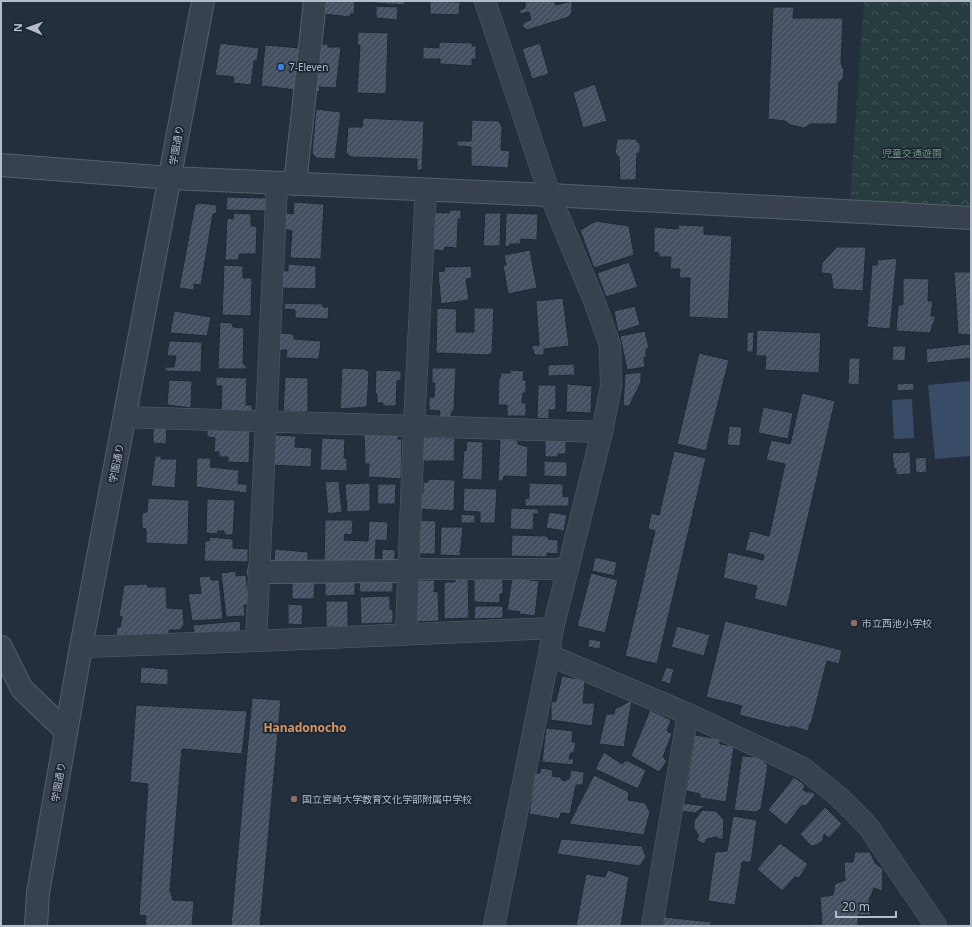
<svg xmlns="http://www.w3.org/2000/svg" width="972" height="927" viewBox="0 0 972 927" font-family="'Noto Sans','Noto Sans JP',sans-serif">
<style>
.park{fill:url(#park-crowns)}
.water{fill:#394c67}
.building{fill:url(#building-hatch);stroke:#1f2835}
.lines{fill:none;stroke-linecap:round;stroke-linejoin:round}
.minor-casing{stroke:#565f6c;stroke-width:22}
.tertiary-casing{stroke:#565f6c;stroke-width:24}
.minor{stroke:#38414e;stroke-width:21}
.tertiary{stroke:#38414e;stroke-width:22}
.shop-dot{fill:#3f7fe0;stroke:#1d2633;stroke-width:1.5}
.education-dot{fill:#8d6e63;stroke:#1d2633;stroke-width:1.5}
.labels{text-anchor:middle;stroke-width:3.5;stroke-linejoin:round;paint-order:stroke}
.poi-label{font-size:10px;fill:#b4bcc9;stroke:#1d2633;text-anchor:start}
.street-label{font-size:10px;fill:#b4bcc9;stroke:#1d2633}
.park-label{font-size:10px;fill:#6b9a76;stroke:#1d2633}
.quarter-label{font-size:12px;font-weight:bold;fill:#d59563;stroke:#1d2633}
</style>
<defs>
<pattern id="park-crowns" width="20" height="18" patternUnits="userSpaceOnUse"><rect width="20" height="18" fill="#263c3f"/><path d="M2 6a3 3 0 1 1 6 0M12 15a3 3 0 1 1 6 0" fill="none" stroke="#435659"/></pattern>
<pattern id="building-hatch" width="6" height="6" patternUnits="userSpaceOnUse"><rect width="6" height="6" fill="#455162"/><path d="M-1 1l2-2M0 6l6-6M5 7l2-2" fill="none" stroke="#5d6877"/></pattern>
</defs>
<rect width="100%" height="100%" fill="#242f3e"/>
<polygon class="park" points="864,1 971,1 971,218 849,211"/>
<g class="water">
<polygon points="971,381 971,456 935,459 928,385"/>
<polygon points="912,399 914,438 894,439 892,400"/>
</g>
<g class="building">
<polygon points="323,1 355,1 354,14 351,14 350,17 324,14"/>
<polygon points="376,1 405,1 404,5 375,3"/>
<polygon points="430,1 460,2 459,15 430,14"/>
<polygon points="525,1 554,1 556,5 572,1 572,12 569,17 527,30 522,26 524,22 531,20 529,12 521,14 519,10 525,8"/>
<polygon points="376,6 398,7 397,20 376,18"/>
<polygon points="773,7 794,7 793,18 843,18 841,63 844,70 843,79 839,82 837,124 811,124 804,128 790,125 785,121 768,119"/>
<polygon points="358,32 388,33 386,94 357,93 360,46 357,44"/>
<polygon points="439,42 472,43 472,46 476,46 476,59 472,59 472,66 440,64 440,59 423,59 423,47 439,48"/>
<polygon points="220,43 259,48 257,61 254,61 251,85 233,83 234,77 215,75"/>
<polygon points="540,43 549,74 532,79 522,49"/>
<polygon points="323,44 328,44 328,47 341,47 336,88 319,87 320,92 310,91 318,46"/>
<polygon points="265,45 301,48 297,90 261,86"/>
<polygon points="595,84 607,121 583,128 573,92"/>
<polygon points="316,109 341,112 335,159 316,158 312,153"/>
<polygon points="363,118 424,121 422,170 417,170 417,159 351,157 346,153 348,127 362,127"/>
<polygon points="472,120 499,121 502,127 501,150 510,151 508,168 471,166 471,147 457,146 457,141 471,141"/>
<polygon points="617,139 637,139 637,142 640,143 640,153 637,153 636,180 620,180 619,157 615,153"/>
<polygon points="227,197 267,198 266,211 226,210"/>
<polygon points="294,202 324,204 321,259 290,258 292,231 285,229 285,213 293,214"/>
<polygon points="199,203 217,205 216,213 213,214 201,285 194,284 194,290 179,288 195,205"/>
<polygon points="449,210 461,210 461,219 458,219 457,248 445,247 444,251 429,249 430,212 449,213"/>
<polygon points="234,213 251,214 251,226 257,226 256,254 239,254 239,260 225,260 227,218 233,219"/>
<polygon points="485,213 501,213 500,246 483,246"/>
<polygon points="506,213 538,214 537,240 521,239 520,244 510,244 510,246 505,247"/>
<polygon points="596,221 629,226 634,255 594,268 580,230"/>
<polygon points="679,225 704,226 704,234 732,236 728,319 689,317 690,278 679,278 680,269 670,269 671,257 659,257 659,253 654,252 654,227 678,229"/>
<polygon points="837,247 866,247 863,291 833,289 831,274 821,273 822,263"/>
<polygon points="530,250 537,288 508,294 503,265 506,265 504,255"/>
<polygon points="897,258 890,329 867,327 872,265 877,265 878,260"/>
<polygon points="629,262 638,287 606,297 597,273"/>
<polygon points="288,264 316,266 316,289 280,288 280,270 288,271"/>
<polygon points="224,265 243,266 243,278 252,278 251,316 222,315"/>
<polygon points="471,266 472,278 466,279 469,300 441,304 438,272 444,271 445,267"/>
<polygon points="954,272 971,272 971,335 958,334"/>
<polygon points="903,278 929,279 928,301 933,301 931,316 936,316 930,333 896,331 898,306 903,304"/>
<polygon points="563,298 569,346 544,349 544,355 535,355 531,346 539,345 536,301"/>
<polygon points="284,303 323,304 323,307 329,307 328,319 295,318 295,310 284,309"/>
<polygon points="635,306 640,325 618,332 614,311"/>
<polygon points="437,308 457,309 456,332 474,332 474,308 494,308 492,353 488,355 436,353"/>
<polygon points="174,311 211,317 207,336 170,333"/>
<polygon points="220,322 232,323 233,327 244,328 243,364 246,365 246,369 218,369"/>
<polygon points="757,330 821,333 819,373 765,370 766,356 756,356"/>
<polygon points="645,331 649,348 646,349 646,357 644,358 645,367 627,370 620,336"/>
<polygon points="747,332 754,332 753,352 747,352"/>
<polygon points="281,333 294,334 294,339 321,341 319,359 286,358 287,350 277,350 277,334"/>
<polygon points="169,341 202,342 201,372 165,371 165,367 174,367 176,356 167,356"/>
<polygon points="970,344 971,358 927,363 926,349"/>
<polygon points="893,346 906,346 905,361 892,360"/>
<polygon points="699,353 729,360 706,451 677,444"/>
<polygon points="849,358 860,358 859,385 848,384"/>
<polygon points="574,364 575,375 548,376 548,365"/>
<polygon points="342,368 365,369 369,372 367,407 340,409"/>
<polygon points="432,368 456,368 454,410 451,413 451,418 439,418 440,411 429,410 429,397 434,397 435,383 432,383"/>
<polygon points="376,370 401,371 401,380 397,381 396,406 383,406 383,403 377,403 377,394 375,394"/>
<polygon points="510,370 524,371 523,380 526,380 526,393 523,393 522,403 526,403 526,416 507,416 507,405 498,405 499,377 500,378 501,373 510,373"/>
<polygon points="641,372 641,382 629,406 623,406 625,374"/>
<polygon points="216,377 247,378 246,405 252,405 252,413 221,412 222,386 216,386"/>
<polygon points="285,377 308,378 308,412 283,411"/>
<polygon points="169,380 192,381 191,408 167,405"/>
<polygon points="914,383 914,390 897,391 897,384"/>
<polygon points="567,384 592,386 591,413 566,412"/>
<polygon points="538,385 556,385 556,410 549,410 549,419 537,418"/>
<polygon points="802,393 835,401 787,607 754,599 757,586 723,578 728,552 763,560 764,555 745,550 750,531 769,536 785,464 766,460 771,440 790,444"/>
<polygon points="763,407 793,413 788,439 758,433"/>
<polygon points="729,426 742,427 740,446 727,445"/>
<polygon points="153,428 167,428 166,444 153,443"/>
<polygon points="207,430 250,431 249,463 228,462 228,457 219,457 219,452 214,452 215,438 207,437"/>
<polygon points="364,433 398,435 398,439 402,439 401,479 368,477 369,464 365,464"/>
<polygon points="273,435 296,436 295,447 312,448 311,467 271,465"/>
<polygon points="420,437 455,438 454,461 420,461"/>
<polygon points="322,438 345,439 344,458 347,458 347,471 320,470"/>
<polygon points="545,438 566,439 566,454 558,454 558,457 545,457"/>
<polygon points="500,439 518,440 518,444 528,447 527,477 504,476 503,481 498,481"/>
<polygon points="467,441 483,442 482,480 462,479 464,450 466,451"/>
<polygon points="674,451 706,458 657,664 625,656 655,531 648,529 651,513 659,515"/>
<polygon points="910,452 911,474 896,475 896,469 894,469 892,453"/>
<polygon points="155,456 161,456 161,459 177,459 175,488 151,486"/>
<polygon points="926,457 927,472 916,473 915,458"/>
<polygon points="197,458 211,458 210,467 239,470 238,484 247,484 247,493 196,487"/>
<polygon points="544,461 567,462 567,477 544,476"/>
<polygon points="428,479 455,480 454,511 418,509 418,493 423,493 423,482 428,482"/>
<polygon points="339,481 342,512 328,514 325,482"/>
<polygon points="370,483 370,511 347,512 345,484"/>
<polygon points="529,483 563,484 563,497 569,496 569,506 525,506 525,499 529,498"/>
<polygon points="378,484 396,484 395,504 377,504"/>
<polygon points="464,488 497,489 495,523 480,523 480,512 463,511"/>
<polygon points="148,498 189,500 188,545 146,543 146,529 142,528 142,513 147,512"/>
<polygon points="207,499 235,500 233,535 225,535 224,531 218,531 217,534 206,533"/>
<polygon points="511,508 539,509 538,514 534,514 533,530 510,529"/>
<polygon points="549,512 567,515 564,531 546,528"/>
<polygon points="461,514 475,515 475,523 461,523"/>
<polygon points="325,520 353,520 352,535 345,534 344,540 368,541 369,521 388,522 387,541 376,540 375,564 324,564"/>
<polygon points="416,520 436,521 435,554 415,554"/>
<polygon points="441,527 463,527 460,556 440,555"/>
<polygon points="512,535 548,536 548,539 558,540 558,554 547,553 547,557 511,556"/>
<polygon points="210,537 233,539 233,548 248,549 248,562 204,561 205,541 209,541"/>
<polygon points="275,549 308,552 308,562 274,562"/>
<polygon points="382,549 395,550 395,565 382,564"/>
<polygon points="595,557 617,562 614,576 592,571"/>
<polygon points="236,571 236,576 246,575 249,605 244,605 245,616 226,617 221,573"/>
<polygon points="591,573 618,580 605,633 577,626"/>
<polygon points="210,576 211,580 219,580 223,619 192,621 188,594 201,593 199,577"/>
<polygon points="393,576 393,592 359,592 360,577"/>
<polygon points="292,577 315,577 314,599 292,599"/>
<polygon points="455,577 468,577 469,618 444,619 444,582 455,582"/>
<polygon points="503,577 503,594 500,594 500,603 474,602 474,578"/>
<polygon points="325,578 355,578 355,595 325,596"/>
<polygon points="512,578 539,581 535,616 519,614 520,612 507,610"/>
<polygon points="415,580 435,580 434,592 438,591 439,621 416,622"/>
<polygon points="147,584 148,587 166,587 167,608 183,609 184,625 180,630 169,630 169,635 116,637 117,627 120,627 122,617 119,616 124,585"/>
<polygon points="390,596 390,609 393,610 393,623 361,624 360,597"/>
<rect x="326" y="601" width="22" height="26"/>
<polygon points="288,604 303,605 302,625 288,624"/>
<polygon points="475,606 503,606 503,618 474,619"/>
<polygon points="240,621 241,631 194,633 193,625"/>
<polygon points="725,621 842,650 839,664 827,661 811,724 810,723 808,731 791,726 790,728 739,715 742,706 706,697"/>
<polygon points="677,626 710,635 704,656 671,647"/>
<polygon points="589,639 601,641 600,649 588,647"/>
<polygon points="141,667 168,669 168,685 140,683"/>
<polygon points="666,667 674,669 670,684 661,681"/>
<polygon points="562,676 585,680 583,703 595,703 592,726 551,720 551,702 556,701"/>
<polygon points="252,698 281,700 260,926 231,926"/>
<polygon points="632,700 624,747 599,744 606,714 614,714 615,709"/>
<polygon points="136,705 247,711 242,754 182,749 170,890 173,900 194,901 192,926 145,926 146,916 139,915 148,784 130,782"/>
<polygon points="650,710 671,720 667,731 672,734 663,757 667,761 659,772 631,756"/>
<polygon points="546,728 573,731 572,742 576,742 574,752 570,754 569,759 574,759 573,765 542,762"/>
<polygon points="695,735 720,739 720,744 734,746 726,802 700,798 700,794 686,791"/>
<polygon points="604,752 622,764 626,760 646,770 638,789 595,769"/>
<polygon points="742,756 758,757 768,765 761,809 756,812 734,810"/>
<polygon points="541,768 553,770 552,776 560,777 563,781 569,779 571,770 584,772 583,785 576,785 570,814 561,813 559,819 529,814 535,773 540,773"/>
<polygon points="594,775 629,792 628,800 645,803 650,812 644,835 569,824"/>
<polygon points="794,777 805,785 803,790 807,792 812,792 815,795 806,806 802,805 786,825 768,810"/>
<polygon points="683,803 705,806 695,813 682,811"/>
<polygon points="825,807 842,824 829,838 824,834 823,840 817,845 811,846 800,834"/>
<polygon points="702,810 716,811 724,820 723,839 718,839 717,837 707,839 704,844 696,840 699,836 694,828 694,821"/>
<polygon points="733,816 757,820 751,862 742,862 735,905 708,901 715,852 727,851"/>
<polygon points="561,839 642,846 646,857 640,866 557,854"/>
<polygon points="780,843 808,864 799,878 795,877 782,891 757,869"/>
<polygon points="855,852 870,852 875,863 883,869 882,891 874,888 869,900 871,915 858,915 858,926 811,926 811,924 822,924 820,897 833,895 835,884 845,880 844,862 853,862"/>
<polygon points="608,870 629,877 621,926 576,926 586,874 605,877"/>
<polygon points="664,917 711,922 710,926 663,926"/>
</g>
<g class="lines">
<g class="minor-casing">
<g id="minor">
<polyline points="485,1 550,195 595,303 610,345 611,386 602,432 553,628 549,655 494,926"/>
<polyline points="124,417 602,432"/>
<polyline points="409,569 568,569"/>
<polyline points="406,634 414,426 426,190"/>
<polyline points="256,641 277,183"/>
<polyline points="81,647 256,641 553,628"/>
<polyline points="549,655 688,714 803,768 839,797 868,826 936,926"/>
<polyline points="652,926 688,714"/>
</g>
</g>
<g class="tertiary-casing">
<g id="tertiary">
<polyline points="1,165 170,178 550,195 971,218"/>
<polyline points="295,184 315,1"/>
<polyline points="259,572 409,571"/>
<polyline points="1,647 22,689 66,731"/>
<polyline points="36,926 38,893 81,647 203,1"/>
</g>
</g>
<use href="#minor" class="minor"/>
<use href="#tertiary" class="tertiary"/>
</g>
<circle class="shop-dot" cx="281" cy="67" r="4"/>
<g class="education-dot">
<circle cx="854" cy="623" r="4"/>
<circle cx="294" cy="799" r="4"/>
</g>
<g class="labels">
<g class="poi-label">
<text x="289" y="71">7-Eleven</text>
<text x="862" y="627">市立西池小学校</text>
<text x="302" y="803">国立宮崎大学教育文化学部附属中学校</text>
</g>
<g class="street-label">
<text transform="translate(176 145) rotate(-80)" y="4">学園通り</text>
<text transform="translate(116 463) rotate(-79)" y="4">学園通り</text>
<text transform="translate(58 782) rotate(-80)" y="4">学園通り</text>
</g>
<g class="park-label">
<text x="912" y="157">児童交通遊園</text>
</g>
<g class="quarter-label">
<text x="305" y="732">Hanadonocho</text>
</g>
</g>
<rect width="972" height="927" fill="none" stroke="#b4bcc9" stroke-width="4"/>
<g transform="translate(28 28) rotate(272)" stroke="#1d2633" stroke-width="3" paint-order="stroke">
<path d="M0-3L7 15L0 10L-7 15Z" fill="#b4bcc9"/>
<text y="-6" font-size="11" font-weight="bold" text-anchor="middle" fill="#b4bcc9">N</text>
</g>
<path d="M836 911v6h60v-6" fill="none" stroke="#b4bcc9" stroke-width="2"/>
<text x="842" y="911" font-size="12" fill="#b4bcc9" stroke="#1d2633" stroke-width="3" paint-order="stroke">20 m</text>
</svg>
